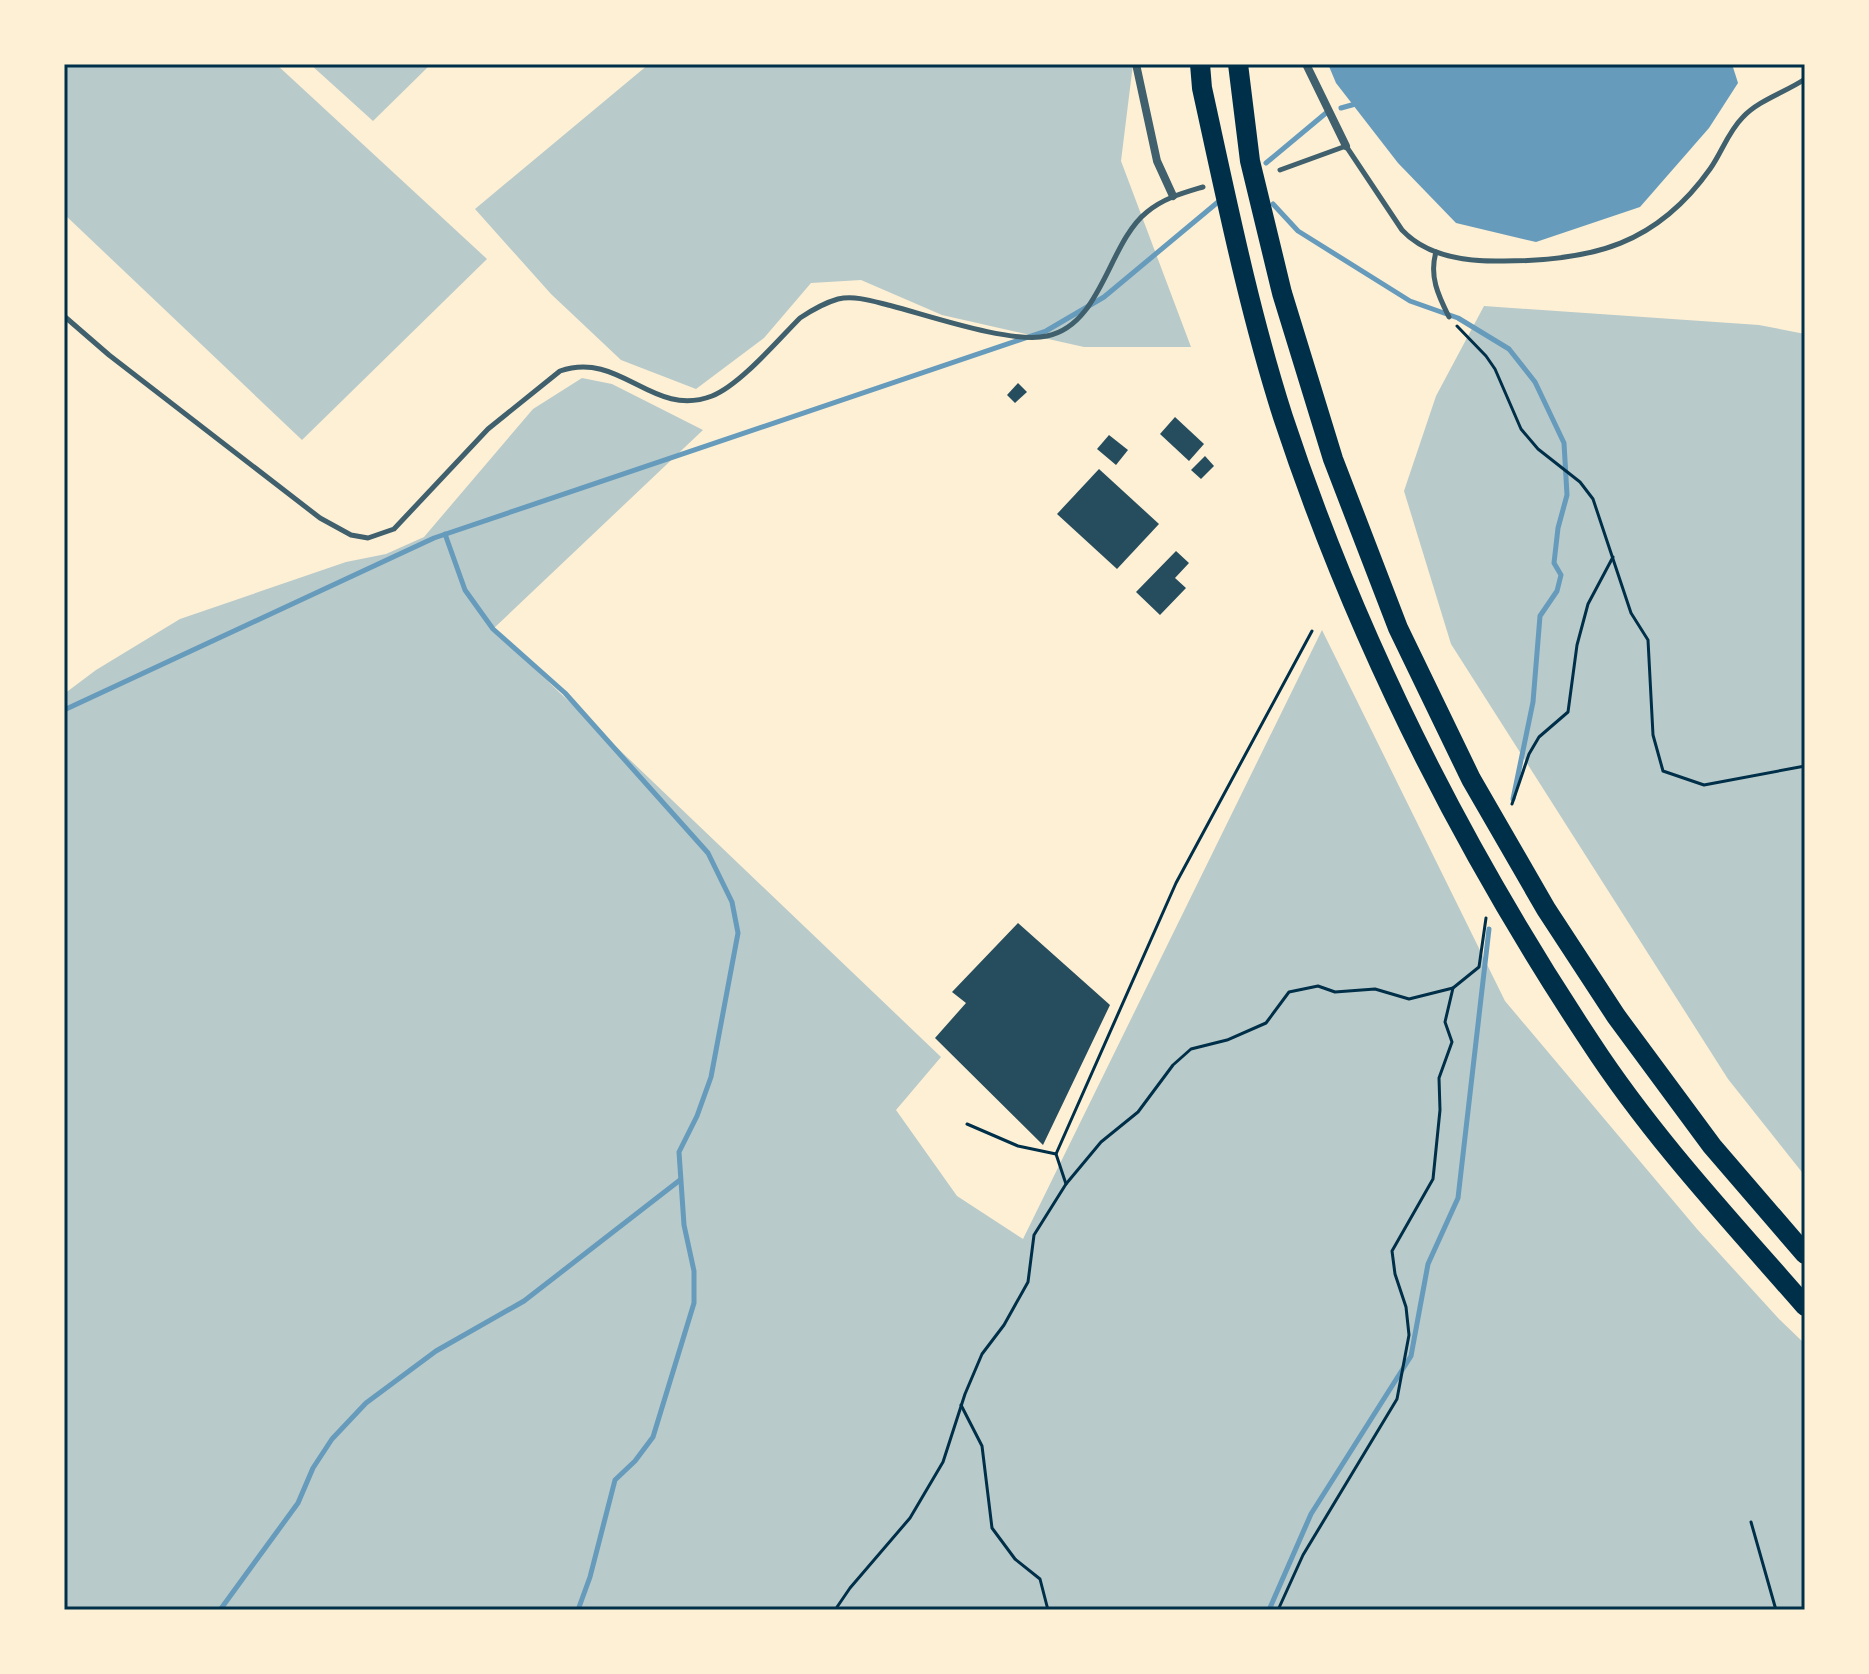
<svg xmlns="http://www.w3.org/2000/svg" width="1869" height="1674" viewBox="0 0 1869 1674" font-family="'Source Serif 4',serif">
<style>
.green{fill:#b9caca}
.water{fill:#669bbc}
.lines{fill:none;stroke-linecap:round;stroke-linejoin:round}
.stream{stroke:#669bbc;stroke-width:5}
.building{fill:#264d5e}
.path{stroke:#003049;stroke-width:3}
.service{stroke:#3f606c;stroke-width:5}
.minor{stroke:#3f606c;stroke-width:8}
.motorway{stroke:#003049;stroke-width:20}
.neatline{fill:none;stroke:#003049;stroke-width:3}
</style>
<rect width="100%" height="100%" fill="#fdf0d5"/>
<g class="green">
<polygon points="64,64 276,64 487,259 302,440 64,214"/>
<polygon points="310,64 431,64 373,121"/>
<polygon points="649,64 1133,64 1121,161 1191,347 1084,347 942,315 861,280 811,283 764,338 696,389 621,360 551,294 475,209"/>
<polygon points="1484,306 1759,325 1805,334 1805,1176 1728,1079 1451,644 1404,491 1436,396"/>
<polygon points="582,378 612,384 703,430 493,629 941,1057 896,1110 957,1196 1023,1239 1322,630 1505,1001 1697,1229 1779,1319 1805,1344 1805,1610 64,1610 64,694 96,670 180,619 346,562 386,554 424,537 533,409"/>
</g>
<polygon class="water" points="1328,64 1732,64 1738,83 1709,128 1640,207 1536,242 1456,223 1398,163 1336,83"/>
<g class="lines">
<g class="stream">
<polyline points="1341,108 1359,103"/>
<polyline points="1266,163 1326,113"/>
<polyline points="1273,204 1298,231 1410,301 1458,318 1509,349 1535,382 1564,443 1567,495 1558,528 1554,563 1561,575 1557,591 1540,616 1533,702 1513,799"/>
<polyline points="445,534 465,590 493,629 565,693 708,853 732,902 738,933 711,1077 697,1116 679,1152 684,1225 694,1271 694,1303 653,1437 635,1461 615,1480 590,1577 578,1610"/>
<polyline points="64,710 434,538 1046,331 1104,297 1218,202"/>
<polyline points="220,1610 298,1503 313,1468 332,1439 366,1403 436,1351 524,1301 680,1180"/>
<polyline points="1269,1610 1311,1514 1411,1356 1428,1264 1458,1198 1489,929"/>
</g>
</g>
<g class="building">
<polygon points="1018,383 1027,392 1015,403 1007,395"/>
<polygon points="1175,417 1204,444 1189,461 1160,434"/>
<polygon points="1109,435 1128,450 1116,465 1097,449"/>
<polygon points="1205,456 1214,466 1201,479 1191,470"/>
<polygon points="1099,469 1159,524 1117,569 1057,514"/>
<polygon points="1176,551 1189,563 1175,578 1186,588 1160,615 1136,592"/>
<polygon points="1018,923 1110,1005 1043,1145 935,1038 966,1003 952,992"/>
</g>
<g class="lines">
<g class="path">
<polyline points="1457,326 1486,356 1495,369 1521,429 1538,449 1580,482 1593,499 1631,613 1648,640 1653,735 1663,771 1704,785 1805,766"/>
<polyline points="1512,804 1529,754 1539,737 1568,712 1577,645 1588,604 1613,557"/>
<polyline points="967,1124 1018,1146 1056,1154 1176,883 1312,631"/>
<polyline points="1056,1154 1066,1184"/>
<polyline points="961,1405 982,1446 992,1528 1015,1559 1040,1579 1048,1610"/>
<polyline points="1751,1522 1776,1610"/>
<polyline points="835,1610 850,1588 910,1518 943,1462 965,1394 982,1354 1004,1325 1028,1282 1034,1235 1066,1184 1101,1142 1138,1112 1173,1065 1191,1049 1227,1040 1266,1023 1289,992 1318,986 1335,992 1375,989 1409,999 1453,988"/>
<polyline points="1278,1610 1303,1555 1397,1399 1409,1335 1406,1307 1395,1274 1392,1251 1433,1179 1440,1110 1439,1078 1452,1042 1445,1022 1453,988 1479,967 1486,918"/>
</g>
<g class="service">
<path d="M1280 170 1346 146 1402 230C1427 257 1469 262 1504 261 1593 261 1657 244 1710 169 1722 152 1728 132 1743 117 1759 100 1786 92 1805 79"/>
<path d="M1436 252C1429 276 1438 295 1449 317"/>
<path d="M64 316 109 355 320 518 351 535 368 538 394 529 488 429 560 371C621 350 652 419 712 396 740 385 778 340 800 318 812 310 824 303 838 299 856 295 875 302 892 306 930 316 1011 344 1047 336 1102 325 1108 243 1147 212 1164 198 1183 193 1203 187"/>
</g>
<g class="minor">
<polyline points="1136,64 1157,161 1173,196"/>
<polyline points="1306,64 1346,146"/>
</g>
<g class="motorway">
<path d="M1200 64 1202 88C1226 197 1249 311 1283 417 1356 638 1463 850 1591 1043 1653 1138 1731 1221 1805 1306"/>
<polyline points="1238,64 1250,161 1282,293 1333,459 1398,628 1471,779 1546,909 1616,1016 1712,1146 1805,1254"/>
</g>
</g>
<rect width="1869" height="1674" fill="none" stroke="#fdf0d5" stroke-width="132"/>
<rect x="66" y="66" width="1737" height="1542" class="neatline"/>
</svg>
